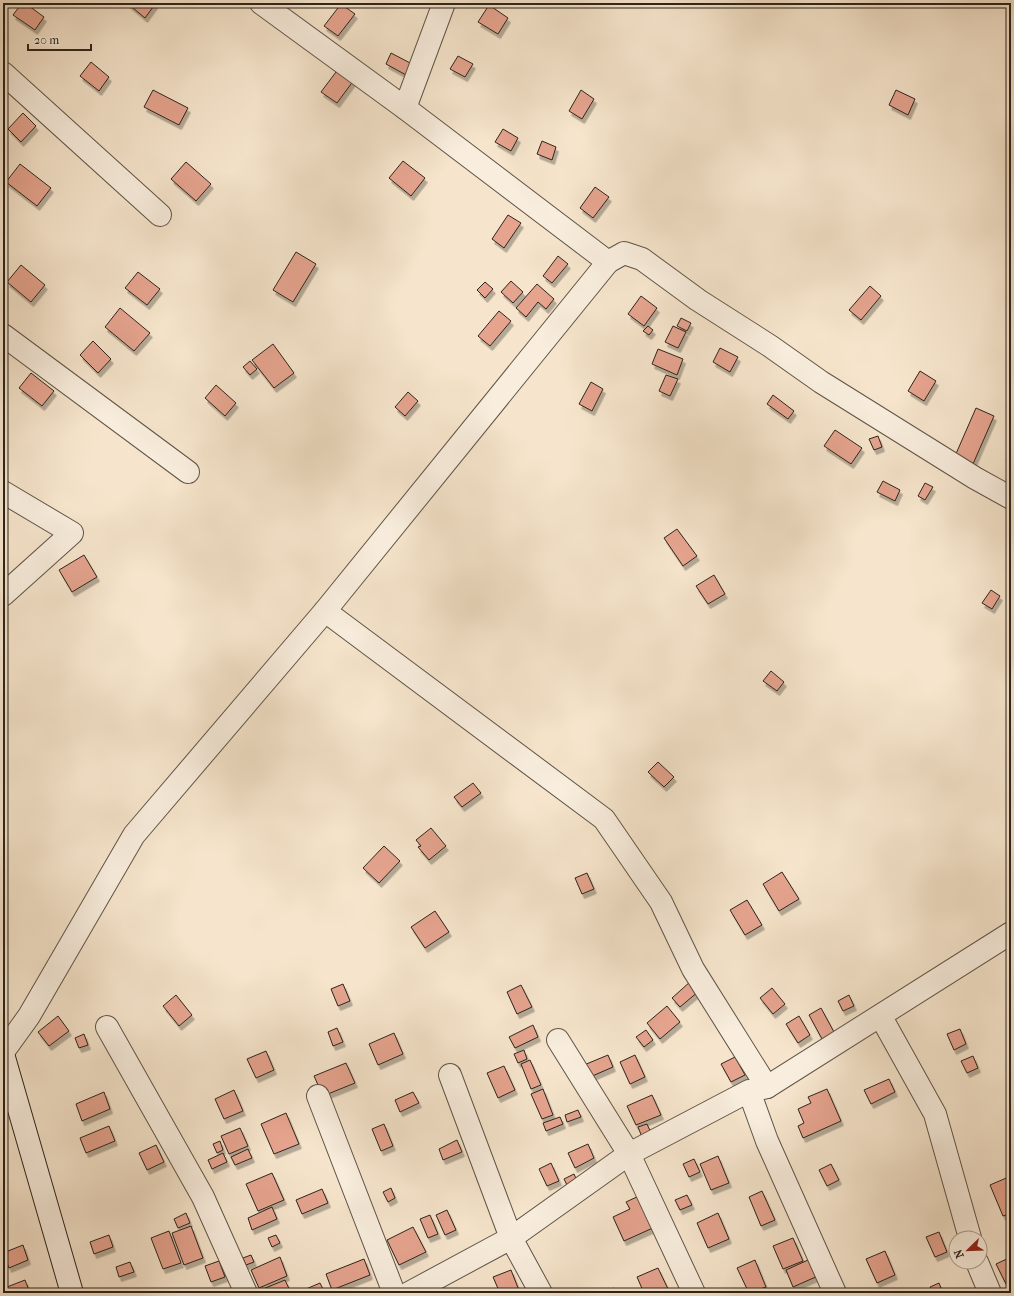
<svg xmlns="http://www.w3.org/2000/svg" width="1014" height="1296" viewBox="0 0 1014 1296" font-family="'IM FELL French Canon',serif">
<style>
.building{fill:#e6a48f;stroke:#2d241b;filter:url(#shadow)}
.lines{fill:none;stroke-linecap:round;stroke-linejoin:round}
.street-casing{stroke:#5f5447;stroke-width:24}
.secondary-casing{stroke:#2d241b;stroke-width:24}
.street{stroke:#f9eede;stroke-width:22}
.secondary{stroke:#f9eede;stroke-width:22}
</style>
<defs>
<filter id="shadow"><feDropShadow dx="2.5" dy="4.5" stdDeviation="0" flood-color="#0004"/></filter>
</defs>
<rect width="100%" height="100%" fill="#f6e5cc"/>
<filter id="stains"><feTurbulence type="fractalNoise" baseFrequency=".005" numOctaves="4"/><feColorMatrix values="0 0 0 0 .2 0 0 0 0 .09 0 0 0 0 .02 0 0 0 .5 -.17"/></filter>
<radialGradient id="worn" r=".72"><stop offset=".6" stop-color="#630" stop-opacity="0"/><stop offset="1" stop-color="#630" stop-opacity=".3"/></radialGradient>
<g class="building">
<polygon points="22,3 25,3 44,17 35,30 13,15"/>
<polygon points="127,3 156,3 145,18"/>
<polygon points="341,4 355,14 338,36 324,26"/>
<polygon points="489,5 508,18 498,34 478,22"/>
<polygon points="391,53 414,65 408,76 386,64"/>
<polygon points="458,56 473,64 465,77 450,69"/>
<polygon points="91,62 109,77 99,91 80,76"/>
<polygon points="339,68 354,80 337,103 321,92"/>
<polygon points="153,90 188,108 179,125 144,107"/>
<polygon points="581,90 594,99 582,119 569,111"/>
<polygon points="896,90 915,99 908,115 889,105"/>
<polygon points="23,113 36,126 21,142 8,129"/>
<polygon points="503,129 518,138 511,151 495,142"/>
<polygon points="542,141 556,147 552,160 537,154"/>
<polygon points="403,161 425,178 411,196 389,178"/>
<polygon points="186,162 211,184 196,201 171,179"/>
<polygon points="20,164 51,188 37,206 6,182"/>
<polygon points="595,187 609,197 593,218 580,208"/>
<polygon points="508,215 521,223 504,248 492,239"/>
<polygon points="296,252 316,264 293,302 273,290"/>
<polygon points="558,256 568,264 552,283 543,276"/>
<polygon points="21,265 45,285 31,302 7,282"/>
<polygon points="138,272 160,289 147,305 125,288"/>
<polygon points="511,281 523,292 513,303 501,292"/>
<polygon points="485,282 493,289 485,298 477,290"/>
<polygon points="537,284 554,299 546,309 538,302 526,317 516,308"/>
<polygon points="870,286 881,296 861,320 849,310"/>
<polygon points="641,296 657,308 644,326 628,314"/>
<polygon points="120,308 150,333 134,351 105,327"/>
<polygon points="499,311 511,321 490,346 478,336"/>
<polygon points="681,318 691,323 687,331 677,326"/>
<polygon points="648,326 653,330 649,335 643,331"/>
<polygon points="673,326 686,332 678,348 665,342"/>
<polygon points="93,341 111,359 98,373 80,355"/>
<polygon points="273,344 294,373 274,388 252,360"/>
<polygon points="720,348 738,357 730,372 713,362"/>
<polygon points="658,349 683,359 677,375 652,364"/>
<polygon points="250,361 257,369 250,375 243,367"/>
<polygon points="920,371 936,381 924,401 908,391"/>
<polygon points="31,373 54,391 42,406 19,388"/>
<polygon points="666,375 678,379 670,396 659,391"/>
<polygon points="591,382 603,389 592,411 579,404"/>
<polygon points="216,385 236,403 225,416 205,398"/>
<polygon points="408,392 418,401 405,416 395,407"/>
<polygon points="773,395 794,411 788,419 767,404"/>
<polygon points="976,408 994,416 973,464 955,456"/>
<polygon points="835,430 862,448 851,464 824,446"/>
<polygon points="878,436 882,447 874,450 869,439"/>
<polygon points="1011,450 1011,464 1006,461"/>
<polygon points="883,481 900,490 895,501 877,492"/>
<polygon points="925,483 933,487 925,500 918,496"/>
<polygon points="677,529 697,556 683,566 664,538"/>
<polygon points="84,555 97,577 72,592 59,570"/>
<polygon points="714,575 725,594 708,604 696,586"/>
<polygon points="991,590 1000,596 992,609 982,603"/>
<polygon points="771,671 784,682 777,691 763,681"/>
<polygon points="658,762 674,777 664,787 648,772"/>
<polygon points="473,783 481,793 462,807 454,797"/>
<polygon points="431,828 446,846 429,860 418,847 421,846 416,840"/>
<polygon points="384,846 400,861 379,883 363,868"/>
<polygon points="782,872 799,899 779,911 763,884"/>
<polygon points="587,873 594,889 582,894 575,878"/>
<polygon points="747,900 762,925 745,935 730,910"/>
<polygon points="435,911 449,932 425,948 411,927"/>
<polygon points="691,981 699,991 680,1007 672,998"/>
<polygon points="343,984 350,1001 338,1006 331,989"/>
<polygon points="521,985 532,1007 517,1014 507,992"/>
<polygon points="772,988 785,1004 773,1014 760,998"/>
<polygon points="176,995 192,1015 179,1026 163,1006"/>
<polygon points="849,995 854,1006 843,1011 838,1001"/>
<polygon points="667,1006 680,1022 660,1039 647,1023"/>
<polygon points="821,1008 834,1032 822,1039 809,1015"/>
<polygon points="58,1016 69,1031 49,1046 38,1032"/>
<polygon points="799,1016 810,1035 798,1043 786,1024"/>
<polygon points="533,1025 538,1037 515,1048 509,1037"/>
<polygon points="337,1028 343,1042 333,1046 328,1032"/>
<polygon points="960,1029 966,1044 954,1050 947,1034"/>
<polygon points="646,1030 653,1040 644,1047 636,1037"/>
<polygon points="394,1033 403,1054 378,1065 369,1044"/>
<polygon points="84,1034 88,1045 79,1048 75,1038"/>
<polygon points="524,1050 527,1059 518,1063 514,1054"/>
<polygon points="266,1051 274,1070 256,1078 247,1059"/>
<polygon points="608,1055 613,1067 590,1077 584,1065"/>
<polygon points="635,1055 645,1077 630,1084 620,1062"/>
<polygon points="973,1056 978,1068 967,1073 961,1061"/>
<polygon points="735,1057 745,1075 731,1082 721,1064"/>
<polygon points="530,1060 541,1085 531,1089 521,1064"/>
<polygon points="346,1063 355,1083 323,1096 314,1076"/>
<polygon points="504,1066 515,1090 498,1098 487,1073"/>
<polygon points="889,1079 895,1092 871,1104 864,1090"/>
<polygon points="543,1089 553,1115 542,1119 531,1094"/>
<polygon points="827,1089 841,1121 803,1138 798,1126 804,1123 798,1109 811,1103 808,1097"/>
<polygon points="234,1090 243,1111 224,1119 215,1099"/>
<polygon points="104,1092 110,1109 82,1121 76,1104"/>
<polygon points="413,1092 419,1103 400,1112 395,1100"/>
<polygon points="652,1095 661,1115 636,1125 627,1106"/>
<polygon points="578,1110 581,1117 567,1122 565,1115"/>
<polygon points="286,1113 299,1144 274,1154 261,1124"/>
<polygon points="560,1117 563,1124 546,1131 543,1123"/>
<polygon points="384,1124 393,1146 381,1151 372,1129"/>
<polygon points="647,1124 651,1133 642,1137 638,1127"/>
<polygon points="109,1126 115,1141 86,1153 80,1138"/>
<polygon points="240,1128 248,1146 229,1154 221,1136"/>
<polygon points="457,1140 462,1152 443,1160 439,1149"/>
<polygon points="220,1141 223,1150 217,1153 213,1144"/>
<polygon points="588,1144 594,1158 575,1168 568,1153"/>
<polygon points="156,1145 164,1162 147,1170 139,1153"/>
<polygon points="248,1149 252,1158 235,1165 231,1157"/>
<polygon points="223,1153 227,1162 212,1169 208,1160"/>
<polygon points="718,1156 729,1183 711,1190 700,1164"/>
<polygon points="694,1159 700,1172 689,1177 683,1164"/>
<polygon points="551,1163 559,1181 547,1186 539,1169"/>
<polygon points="831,1164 839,1180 827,1186 819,1170"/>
<polygon points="272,1173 284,1200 258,1211 246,1184"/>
<polygon points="574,1174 578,1183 568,1187 564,1179"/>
<polygon points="1011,1176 1011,1213 1003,1216 990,1185"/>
<polygon points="391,1188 395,1198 388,1202 383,1192"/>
<polygon points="322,1189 328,1203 302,1214 296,1200"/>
<polygon points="762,1191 775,1220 761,1226 749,1197"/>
<polygon points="641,1195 655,1227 624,1241 613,1217 630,1209 626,1202"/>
<polygon points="687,1195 692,1205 680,1210 675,1200"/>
<polygon points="272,1207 277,1219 252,1230 248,1218"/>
<polygon points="447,1210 456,1230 445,1235 436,1215"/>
<polygon points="186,1213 190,1223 178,1228 174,1219"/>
<polygon points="718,1213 729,1239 708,1248 697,1223"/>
<polygon points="430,1215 438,1234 428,1238 420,1219"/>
<polygon points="191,1226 203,1258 184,1265 172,1233"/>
<polygon points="413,1227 426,1252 399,1265 387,1240"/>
<polygon points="169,1231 181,1263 163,1269 151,1238"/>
<polygon points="939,1232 947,1252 935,1257 926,1237"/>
<polygon points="109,1235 113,1247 94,1254 90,1242"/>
<polygon points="276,1235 280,1243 272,1247 268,1238"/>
<polygon points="793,1238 803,1261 783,1269 773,1246"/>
<polygon points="23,1245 28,1260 9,1268 3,1253"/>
<polygon points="885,1251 895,1275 877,1283 866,1259"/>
<polygon points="251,1255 254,1262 246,1265 243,1258"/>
<polygon points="819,1255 827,1272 793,1287 786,1270"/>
<polygon points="280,1257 287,1276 259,1288 251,1270"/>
<polygon points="1011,1257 1011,1281 1006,1284 996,1264"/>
<polygon points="364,1259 370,1275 332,1290 326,1274"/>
<polygon points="755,1260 766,1287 749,1293 737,1268"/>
<polygon points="219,1261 225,1277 211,1282 205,1266"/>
<polygon points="130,1262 134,1272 119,1277 116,1267"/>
<polygon points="658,1268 669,1291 644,1293 637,1277"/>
<polygon points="511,1270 520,1293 500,1293 493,1277"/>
<polygon points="25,1280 30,1293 9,1293 7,1287"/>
<polygon points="285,1280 291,1293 259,1293 258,1291"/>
<polygon points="320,1283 325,1293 308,1293 306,1289"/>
<polygon points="939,1283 943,1293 933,1293 930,1287"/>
<polygon points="614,1288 617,1293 604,1293"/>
</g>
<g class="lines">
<g class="street-casing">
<g id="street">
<polyline points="261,3 405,108 608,262"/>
<polyline points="3,73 160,215"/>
<polyline points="405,108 444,3"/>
<polyline points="3,335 188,472"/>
<polyline points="3,492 72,533 3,595"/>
<polyline points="325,611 604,819 661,902 693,969 767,1087"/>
<polyline points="881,1017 935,1114 970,1238"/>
<polyline points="107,1027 203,1197 246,1293"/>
<polyline points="558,1040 629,1154 694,1293"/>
<polyline points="3,1052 29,1016 134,835 325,611 608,262 624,253 642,259 698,300 770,346 821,382 975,478 1011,498"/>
<polyline points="450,1075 511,1238 541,1293"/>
<polyline points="754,1090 767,1087 1011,933"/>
<polyline points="318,1096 394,1293"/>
<polyline points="977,1262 990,1293"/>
<polyline points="409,1293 511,1238 629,1154 749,1091 767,1141 835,1293"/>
</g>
</g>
<g class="secondary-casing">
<polyline id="secondary" points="3,1054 72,1293"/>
</g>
<use href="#street" class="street"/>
<use href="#secondary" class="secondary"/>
</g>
<rect width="1014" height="1296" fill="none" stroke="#f6e5cc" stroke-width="16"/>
<rect x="4" y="4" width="1006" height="1288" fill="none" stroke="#2d241b" stroke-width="2"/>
<rect x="8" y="8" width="998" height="1280" fill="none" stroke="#2d241b"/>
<g transform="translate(968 1250) rotate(247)"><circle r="19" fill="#f9eede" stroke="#a79d90"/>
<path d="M0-3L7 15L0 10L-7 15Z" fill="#8f2418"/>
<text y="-6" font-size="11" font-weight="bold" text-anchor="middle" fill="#2d241b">N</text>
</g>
<path d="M28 44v6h63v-6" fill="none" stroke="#2d241b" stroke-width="2"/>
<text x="34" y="44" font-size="12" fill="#2d241b" stroke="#f9eede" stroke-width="3" paint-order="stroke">20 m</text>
<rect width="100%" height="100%" filter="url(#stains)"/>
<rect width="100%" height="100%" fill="url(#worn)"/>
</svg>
